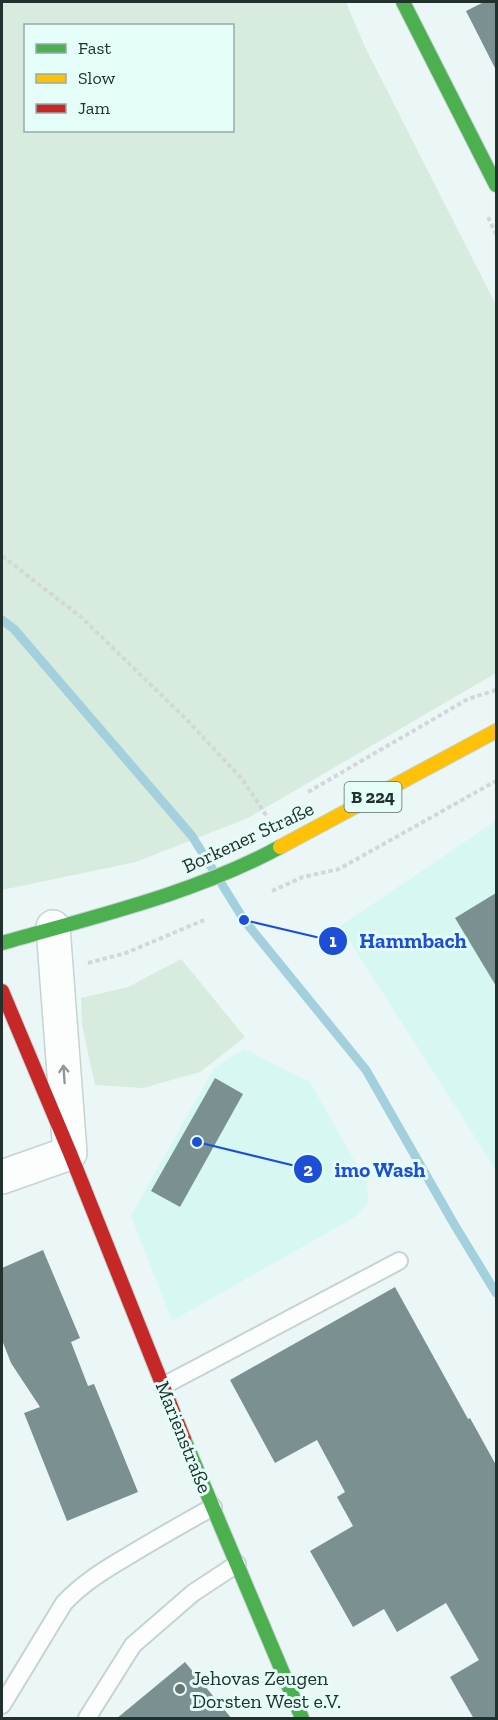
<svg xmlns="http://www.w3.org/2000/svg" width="498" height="1720" viewBox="0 0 498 1720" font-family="'Zilla Slab',serif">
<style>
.built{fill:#d6f7f2}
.green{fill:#d7ecde;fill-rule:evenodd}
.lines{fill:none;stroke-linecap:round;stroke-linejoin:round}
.stream{stroke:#a4d0de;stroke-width:9}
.building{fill:#7b9090}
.lane-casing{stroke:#c6d3d1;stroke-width:20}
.street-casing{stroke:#c6d3d1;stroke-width:36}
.fast-casing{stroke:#c6d3d1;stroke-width:16}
.slow-casing{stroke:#c6d3d1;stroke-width:16}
.jam-casing{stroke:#c6d3d1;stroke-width:16}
.path{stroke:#d3d7d7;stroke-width:4;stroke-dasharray:4.5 3;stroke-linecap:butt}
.lane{stroke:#fcfefe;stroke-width:16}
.street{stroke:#fcfefe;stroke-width:33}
.fast{stroke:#4caf50;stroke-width:14}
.slow{stroke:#ffc107;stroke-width:14}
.jam{stroke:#c62828;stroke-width:14}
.oneway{stroke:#8e9896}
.poi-dot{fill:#687674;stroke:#e5fdf9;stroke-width:2}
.labels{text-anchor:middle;stroke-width:6;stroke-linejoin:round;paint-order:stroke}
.shield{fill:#e5fdf9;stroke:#5c6e6b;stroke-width:1.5}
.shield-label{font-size:18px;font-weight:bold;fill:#21312e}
.street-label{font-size:20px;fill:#21312e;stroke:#e5fdf9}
.poi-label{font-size:20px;fill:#21312e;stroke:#e5fdf9;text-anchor:start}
.leader{fill:none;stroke:#1d4ed8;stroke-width:2}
.callout-dot{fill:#1d4ed8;stroke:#e5fdf9;stroke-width:2}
.mark-label{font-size:18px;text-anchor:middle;font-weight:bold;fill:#fff}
.callout-label{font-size:21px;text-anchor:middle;font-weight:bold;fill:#1d4ed8;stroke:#e5fdf9;stroke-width:6;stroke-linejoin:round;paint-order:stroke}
</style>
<rect width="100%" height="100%" fill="#ebf7f6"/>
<g class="built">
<polygon points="496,821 496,1170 340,926"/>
<polygon points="244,1049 310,1082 367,1183 368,1203 355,1217 172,1321 131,1216 214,1068"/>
</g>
<g class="green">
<path d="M2 2H346L365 47 496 305V673L248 818 136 862 2 890ZM26 26H232V130H26Z"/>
<polygon points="181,959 245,1037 200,1072 143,1088 95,1085 82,1025 81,998 128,987"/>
</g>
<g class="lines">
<polyline class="stream" points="2,620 14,629 192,836 244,920 366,1070 454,1224 496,1293"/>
</g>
<g class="building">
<polygon points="484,2 496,2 496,70 466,11"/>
<polygon points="496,893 496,986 455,918"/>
<polygon points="215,1078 243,1094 180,1207 151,1191"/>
<polygon points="43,1250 80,1338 71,1342 88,1386 94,1384 138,1492 67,1521 24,1413 40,1407 11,1363 2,1340 2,1268"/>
<polygon points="395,1287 468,1419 470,1418 496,1465 496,1719 474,1719 450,1677 479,1660 446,1603 397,1632 384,1609 353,1627 310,1551 353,1526 337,1497 345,1492 317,1440 275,1463 230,1380"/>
<polygon points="185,1662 232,1719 116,1719"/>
</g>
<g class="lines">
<g class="lane-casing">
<g id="lane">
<polyline points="163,1386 399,1261"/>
<path d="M2 1705 64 1603C83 1583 104 1570 128 1556 156 1539 184 1523 213 1507"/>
<polyline points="87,1718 133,1645 193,1593 237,1564"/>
</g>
</g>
<g class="street-casing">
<polyline id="street" points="2,1177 70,1153 53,927"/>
</g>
<g class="fast-casing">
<g id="fast">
<polyline points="403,2 496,185"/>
<path d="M2 943C96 916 193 894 280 847"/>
<polyline points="184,1439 302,1718"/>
</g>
</g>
<g class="slow-casing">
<polyline id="slow" points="280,847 496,731"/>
</g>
<g class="jam-casing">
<polyline id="jam" points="2,991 70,1153 184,1439"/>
</g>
<g class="path">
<polyline points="488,217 496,234"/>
<polyline points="2,556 81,617 186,719 242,779 268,818"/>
<polyline points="308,792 468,699 496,690"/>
<polyline points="272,891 303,877 339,869 496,781"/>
<polyline points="88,963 126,953 204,920"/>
</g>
<use href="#lane" class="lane"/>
<use href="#street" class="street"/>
<use href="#fast" class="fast"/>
<use href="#slow" class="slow"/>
<use href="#jam" class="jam"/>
</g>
<defs><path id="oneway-shaft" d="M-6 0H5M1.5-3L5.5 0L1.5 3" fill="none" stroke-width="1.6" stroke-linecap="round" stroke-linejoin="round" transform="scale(1.5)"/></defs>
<use class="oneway" href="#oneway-shaft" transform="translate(64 1074) rotate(-94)"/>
<circle class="poi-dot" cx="180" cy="1689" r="6"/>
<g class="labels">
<rect class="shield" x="344.5" y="782" width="57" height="30" rx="4.5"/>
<g class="shield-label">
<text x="373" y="803">B 224</text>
</g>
<g class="street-label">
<text transform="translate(248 837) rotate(-25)" y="7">Borkener Straße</text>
<text transform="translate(184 1437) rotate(68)" y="7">Marienstraße</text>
</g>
<g class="poi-label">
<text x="192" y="1685">Jehovas Zeugen<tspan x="192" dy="23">Dorsten West e.V.</tspan></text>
</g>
</g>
<path class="leader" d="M244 920L333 941M197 1142L308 1169"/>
<g class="callout-dot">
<circle cx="244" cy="920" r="6"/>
<circle cx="197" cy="1142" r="6"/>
<circle cx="333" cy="941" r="15"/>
<circle cx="308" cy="1169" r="15"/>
</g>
<g class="mark-label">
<text x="333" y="947">1</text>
<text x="308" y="1176">2</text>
</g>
<g class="callout-label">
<text x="413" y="948">Hammbach</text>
<text x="380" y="1177">imo Wash</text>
</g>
<rect width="498" height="1720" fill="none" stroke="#21312e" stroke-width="6"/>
<rect x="24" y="24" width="210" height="108" fill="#e5fdf9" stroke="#97aba8" stroke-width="1.5"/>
<rect x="36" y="44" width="30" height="9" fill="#4caf50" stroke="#97aba8" stroke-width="1.5"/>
<text x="78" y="54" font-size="18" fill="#21312e">Fast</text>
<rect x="36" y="74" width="30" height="9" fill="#ffc107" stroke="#97aba8" stroke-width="1.5"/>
<text x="78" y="84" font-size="18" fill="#21312e">Slow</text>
<rect x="36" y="104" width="30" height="9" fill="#c62828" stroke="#97aba8" stroke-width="1.5"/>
<text x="78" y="114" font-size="18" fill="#21312e">Jam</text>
</svg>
